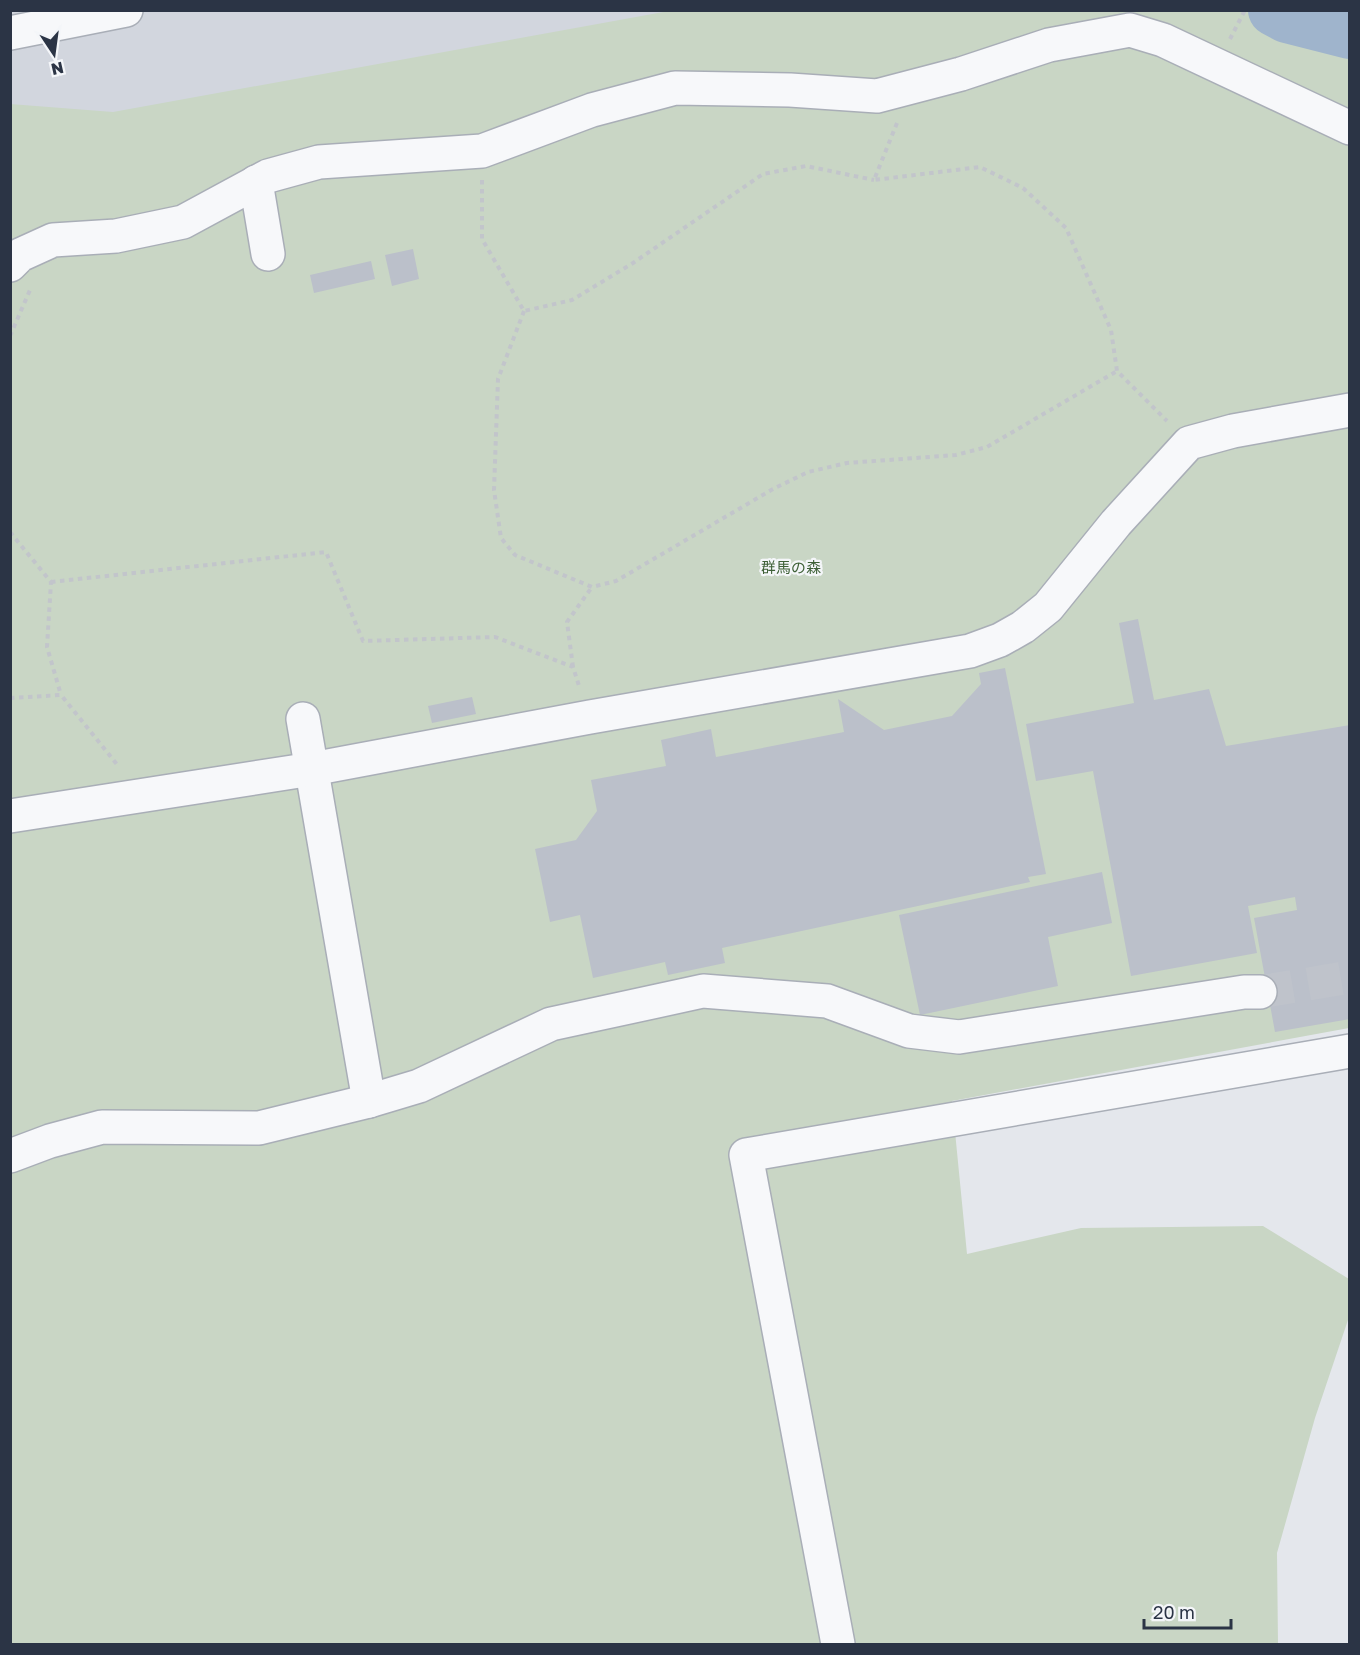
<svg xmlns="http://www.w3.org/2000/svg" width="1360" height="1655" viewBox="0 0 1360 1655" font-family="'Golos Text','Noto Sans JP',sans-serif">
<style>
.built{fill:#d2d6de}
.green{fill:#c9d6c5}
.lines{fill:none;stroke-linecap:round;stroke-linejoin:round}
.river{stroke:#9fb4cc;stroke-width:52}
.building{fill:#bbc0ca}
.minor-tunnel{stroke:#bfc3cb;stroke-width:33;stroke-dasharray:33 16;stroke-linecap:butt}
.minor-casing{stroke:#a9aeb7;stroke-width:36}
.path{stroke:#c2c5cb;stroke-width:4;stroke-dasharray:4.5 4.5;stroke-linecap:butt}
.minor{stroke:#f7f8fa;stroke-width:33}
.labels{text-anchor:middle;stroke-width:4.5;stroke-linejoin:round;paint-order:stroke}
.park-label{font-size:15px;fill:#3f6138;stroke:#f4f6f9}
</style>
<rect width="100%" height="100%" fill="#e4e7ec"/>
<polygon class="built" points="11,11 777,11 11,146"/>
<polygon class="green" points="669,11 1349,11 1349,1028 952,1101 967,1254 1081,1228 1263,1226 1349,1279 1349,1317 1315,1418 1277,1553 1278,1644 11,1644 10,104 113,112"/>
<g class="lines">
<polyline class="river" points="1274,10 1287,17 1350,33"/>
</g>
<g class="building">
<polygon points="413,249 419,279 392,286 385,255"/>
<polygon points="371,261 375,279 314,293 310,275"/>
<polygon points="1138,619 1154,700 1209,689 1226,746 1350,725 1350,1019 1275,1032 1254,918 1297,910 1295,897 1248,906 1257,953 1131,976 1093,771 1036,781 1026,724 1134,703 1119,623"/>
<polygon points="1005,668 1046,874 1028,877 1030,882 722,948 725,963 668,975 665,962 593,978 580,915 550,922 535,849 576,840 597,811 591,780 666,766 661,740 711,729 716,757 844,732 838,699 884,730 952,716 981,684 979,673"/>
<polygon points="472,697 476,714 432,723 428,706"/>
<polygon points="1102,872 1112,923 1048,937 1058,986 920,1015 899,915"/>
</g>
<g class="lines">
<polyline class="minor-tunnel" points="1260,992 1350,977"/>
<g class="minor-casing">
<g id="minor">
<polyline points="10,33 126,10"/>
<polyline points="256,182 268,254"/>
<polyline points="10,265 20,255 53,240 116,236 183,222 268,176 319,162 482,151 592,110 675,88 790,90 877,96 961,74 1049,45 1130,30 1163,40 1350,128"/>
<polyline points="303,719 369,1101"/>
<polyline points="10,816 312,769 590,717 970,651 1000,640 1023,627 1048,607 1116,523 1189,443 1233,431 1350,410"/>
<polyline points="10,1156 50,1141 102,1127 259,1128 369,1101 419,1086 551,1024 703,991 827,1001 909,1031 959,1037 1244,992 1260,992"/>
<polyline points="838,1644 746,1155 1350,1051"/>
</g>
</g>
<g class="path">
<polyline points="1230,39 1245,10"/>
<polyline points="897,123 874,180 980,167 1023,188 1066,228 1111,330 1117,371 1167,421"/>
<polyline points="482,180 482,239 524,311 572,300 633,263 763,174 806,166 874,180"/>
<polyline points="524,311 498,379 494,490 501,538 515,555 592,587 616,581 773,489 808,472 847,463 956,455 987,447 1117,371"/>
<polyline points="10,336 30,290"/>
<polyline points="10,532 51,582 47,647 61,695"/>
<polyline points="51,582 326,552 363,641 495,637 573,667 580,689"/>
<polyline points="573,667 567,622 592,587"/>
<polyline points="10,698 61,695 119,767"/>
</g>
<use href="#minor" class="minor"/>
</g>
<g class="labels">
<g class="park-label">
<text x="791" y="573">群馬の森</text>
</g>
</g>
<rect width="1360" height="1655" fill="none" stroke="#2b3445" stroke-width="24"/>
<g transform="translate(54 54) rotate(167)" stroke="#f4f6f9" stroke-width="4.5" paint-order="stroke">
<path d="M0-4.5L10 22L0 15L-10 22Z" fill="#2b3445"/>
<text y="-9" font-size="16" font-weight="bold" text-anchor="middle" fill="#2b3445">N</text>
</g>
<path d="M1144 1619v9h87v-9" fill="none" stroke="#2b3445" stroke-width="3"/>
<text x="1153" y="1619" font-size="18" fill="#2b3445" stroke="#f4f6f9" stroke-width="4.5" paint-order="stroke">20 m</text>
</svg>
